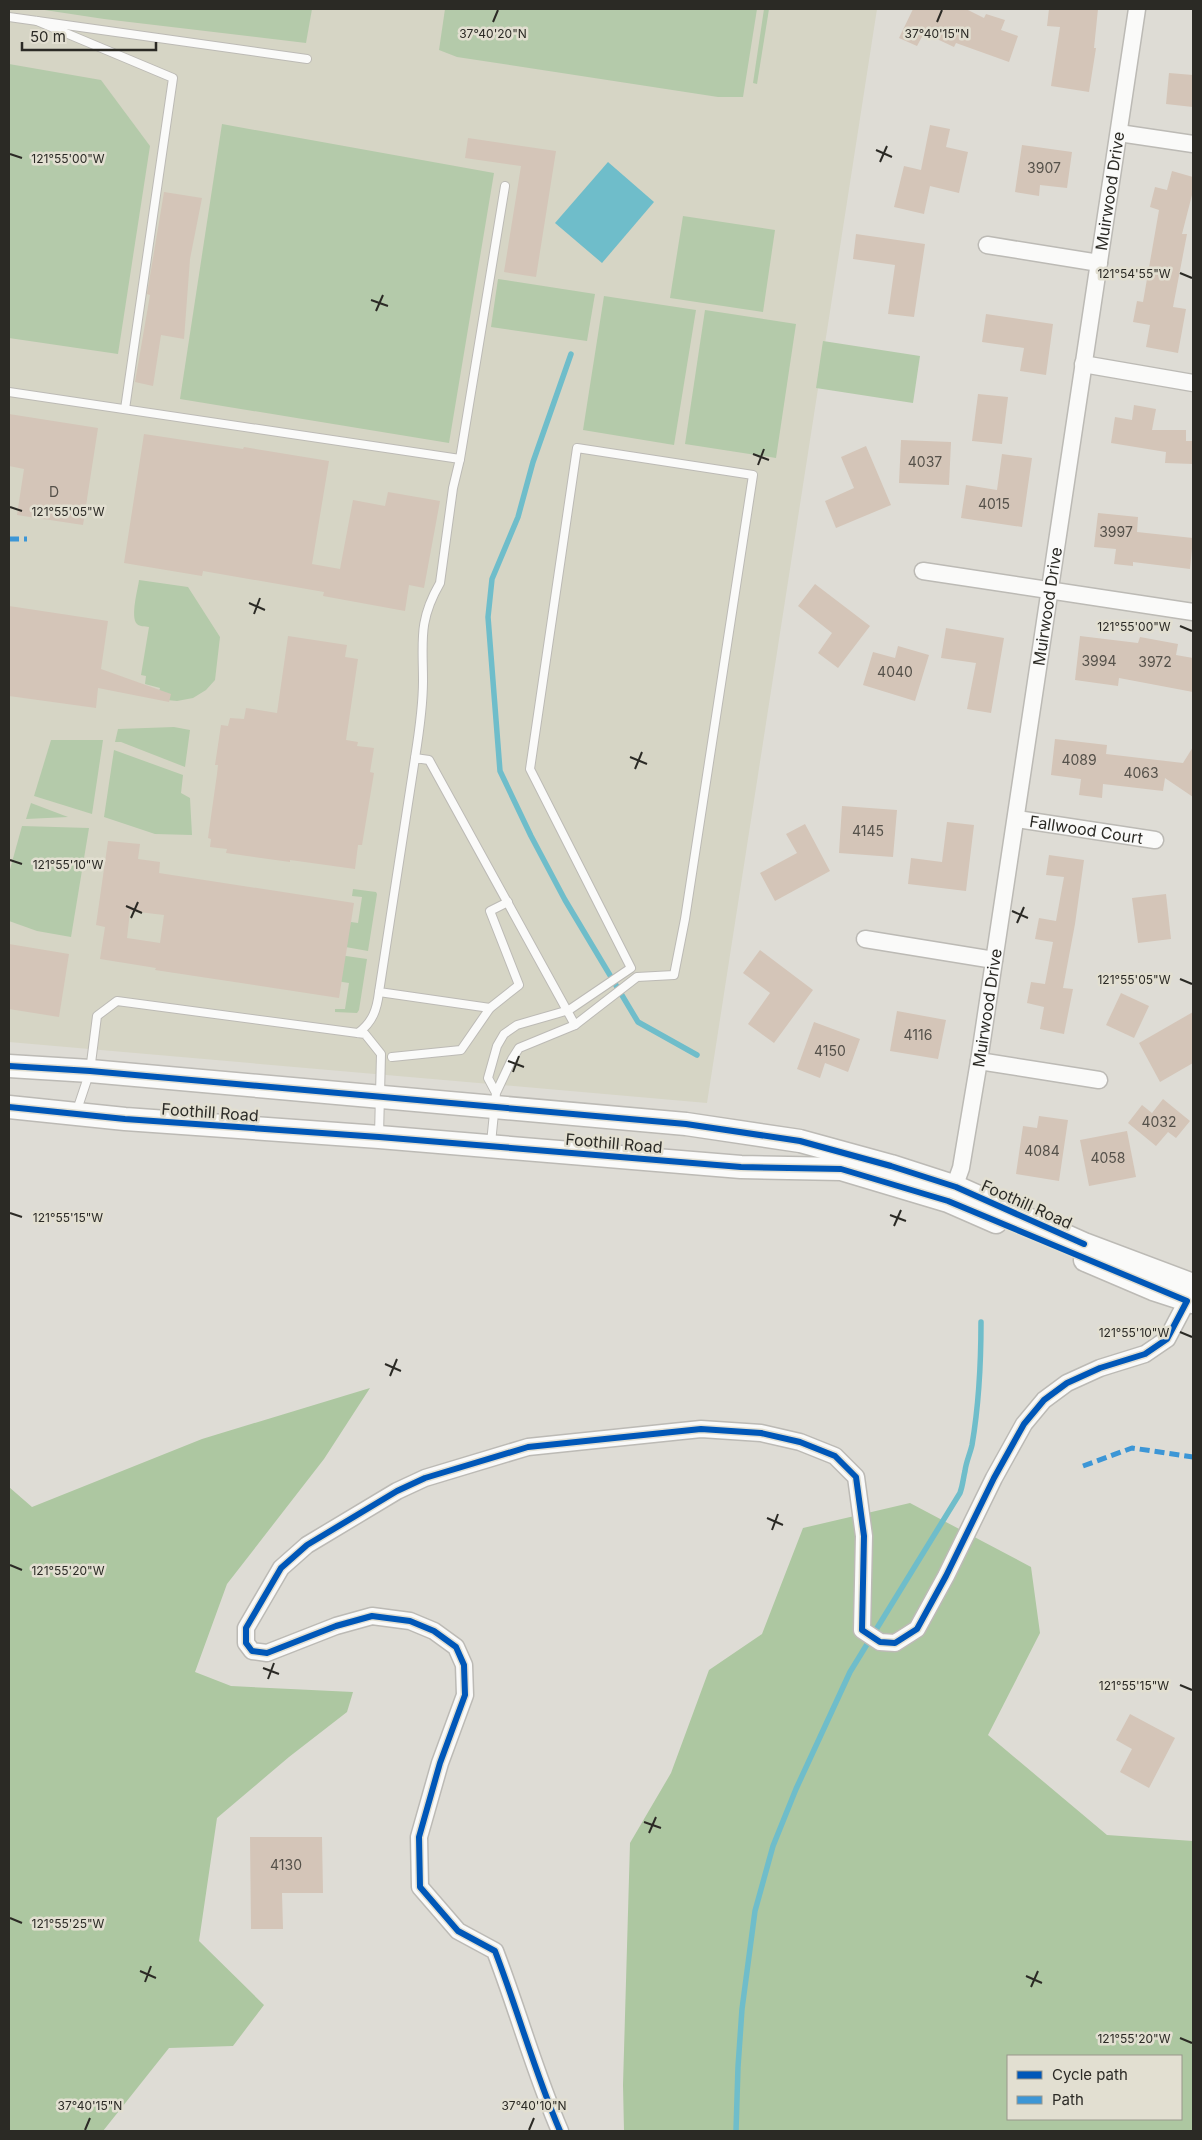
<svg xmlns="http://www.w3.org/2000/svg" width="1202" height="2140" viewBox="0 0 1202 2140" font-family="Inter,sans-serif">
<style>
.built{fill:#d6d5c5}
.green{fill:#b4caaa}
.forest{fill:#adc7a1;fill-rule:evenodd}
.water{fill:#6fbdca}
.lines{fill:none;stroke-linecap:round;stroke-linejoin:round}
.stream{stroke:#6fbdca;stroke-width:5.5}
.building{fill:#d4c5b8;fill-rule:evenodd}
.service-casing{stroke:#bcbab5;stroke-width:10}
.minor-casing{stroke:#bcbab5;stroke-width:19}
.secondary-casing{stroke:#bcbab5;stroke-width:25}
.service{stroke:#fafaf9;stroke-width:8}
.minor{stroke:#fafaf9;stroke-width:16}
.secondary{stroke:#fafaf9;stroke-width:22}
.quiet{stroke:#3c96d6;stroke-width:5;stroke-dasharray:10 5;stroke-linecap:butt}
.cycleway-casing{stroke:#e2dfd1;stroke-width:9}
.cycleway{stroke:#0057b8;stroke-width:6}
.ticks{fill:none;stroke:#2b2a25;stroke-width:2}
.labels{text-anchor:middle;stroke-width:5;stroke-linejoin:round;paint-order:stroke}
.number-label{font-size:14px;fill:#55514a}
.street-label{font-size:16px;fill:#2b2a25;stroke:#e2dfd1}
.ticks-label{font-size:12px;text-anchor:middle;fill:#2b2a25;stroke:#e2dfd1;stroke-width:5;stroke-linejoin:round;paint-order:stroke}
</style>
<rect width="100%" height="100%" fill="#dedcd5"/>
<polygon class="built" points="9,9 877,9 707,1103 9,1042"/>
<g class="green">
<polygon points="38,9 312,9 306,43 104,19"/>
<polygon points="445,9 757,9 743,97 718,97 457,57 439,50"/>
<polygon points="764,9 769,9 757,84 753,83"/>
<polygon points="9,64 101,80 150,146 118,354 9,338"/>
<polygon points="222,124 494,173 449,443 180,399"/>
<polygon points="683,216 775,230 763,312 670,298"/>
<polygon points="498,279 595,294 587,341 491,327"/>
<polygon points="604,296 696,310 674,445 583,430"/>
<polygon points="705,310 796,324 776,458 685,444"/>
<polygon points="823,341 920,356 913,403 816,388"/>
<path d="M139 580 188 587 220 637 215 680 206 690 193 698 177 701 157 699 160 688 145 684 146 676 141 675 149 627C145 626 140 627 137 624 130 617 138 589 139 580Z"/>
<polygon points="174,727 190,730 185,767 121,742 115,742 118,729"/>
<polygon points="51,740 103,740 92,814 34,796"/>
<polygon points="114,750 183,775 181,793 190,798 192,835 155,834 104,817"/>
<polygon points="31,803 68,817 26,819"/>
<polygon points="22,826 89,828 71,937 37,931 9,921 9,873"/>
<polygon points="353,889 376,892 377,894 368,951 340,946 344,921 358,923 362,897 352,896"/>
<polygon points="339,955 367,959 359,1010 357,1013 335,1012 335,1009 345,1009 349,983 336,981"/>
</g>
<g class="forest">
<polygon points="370,1388 324,1459 227,1584 195,1672 231,1686 353,1692 347,1712 289,1757 217,1818 199,1941 264,2005 233,2046 169,2048 103,2131 9,2131 9,1487 32,1507 202,1439"/>
<path d="M910 1503 1031 1567 1040 1633 988 1735 1107 1835 1193 1841V2131H624L623 2085 630 1843 671 1773 709 1670 762 1634 803 1528ZM1008 2056H1181V2119H1008Z"/>
</g>
<polygon class="water" points="608,162 654,202 602,263 555,223"/>
<g class="lines">
<g class="stream">
<polyline points="571,354 533,462 518,517 492,579 488,617 500,771 531,836 565,900 638,1022 697,1055"/>
<path d="M736 2131 738 2067 742 2009 755 1911 773 1846 796 1789 850 1672 960 1493C963 1485 963 1479 965 1471 966 1462 970 1454 972 1445 979 1404 981 1363 981 1322"/>
</g>
</g>
<g class="building">
<polygon points="913,9 966,9 984,18 986,14 1005,20 1001,30 1018,36 1009,62 956,43 954,47 924,33 917,46 899,38"/>
<polygon points="1049,9 1098,9 1094,48 1096,48 1089,92 1051,86 1060,27 1047,26"/>
<polygon points="1169,73 1193,75 1193,107 1166,104"/>
<polygon points="930,125 950,129 946,147 968,152 959,193 930,186 924,214 894,207 904,166 921,170"/>
<polygon points="468,138 556,151 536,277 504,272 521,166 465,158"/>
<polygon points="1022,145 1072,152 1067,188 1040,185 1039,196 1015,192"/>
<polygon points="1172,171 1193,177 1193,191 1182,234 1187,234 1173,307 1186,309 1178,353 1146,347 1150,325 1133,322 1137,301 1143,302 1159,210 1150,207 1155,187 1167,190"/>
<polygon points="164,192 202,198 190,259 184,339 161,335 153,386 135,382 150,295 147,294"/>
<polygon points="856,234 925,244 914,317 888,314 895,265 853,259"/>
<polygon points="986,314 1053,324 1046,375 1020,371 1024,348 982,342"/>
<polygon points="978,394 1008,397 1002,444 972,441"/>
<polygon points="1134,405 1156,409 1152,430 1186,430 1186,441 1193,441 1193,464 1165,463 1166,452 1111,443 1115,417 1132,420"/>
<polygon points="9,414 98,428 83,525 17,515 24,469 9,466"/>
<polygon points="144,434 243,449 244,447 329,461 312,564 340,569 353,500 385,506 388,492 440,501 424,588 409,585 405,611 323,596 324,592 203,571 202,576 124,563"/>
<polygon points="901,440 951,442 949,485 899,483"/>
<polygon points="866,446 891,505 836,528 825,501 854,488 841,457"/>
<polygon points="1002,454 1032,458 1022,527 961,518 966,485 997,490"/>
<polygon points="1098,513 1138,517 1137,532 1193,538 1190,569 1133,562 1133,566 1114,564 1116,549 1094,547"/>
<polygon points="815,584 870,626 838,668 818,653 832,633 798,606"/>
<polygon points="9,606 108,621 101,669 171,694 169,702 98,688 96,708 9,696"/>
<polygon points="946,628 1004,638 991,713 967,709 976,663 941,658"/>
<polygon points="288,636 347,645 345,657 358,659 346,740 358,742 357,746 374,748 370,772 374,773 362,845 358,845 355,869 290,860 290,862 226,853 227,849 210,847 211,839 208,838 217,774 218,765 215,765 221,725 228,726 230,718 244,719 246,708 277,713"/>
<polygon points="1080,636 1138,643 1140,637 1178,644 1176,655 1193,658 1193,692 1119,678 1118,686 1075,680"/>
<polygon points="898,646 929,655 915,701 863,685 873,652 895,658"/>
<polygon points="1055,739 1107,745 1106,754 1183,763 1193,747 1193,797 1165,778 1163,791 1103,784 1102,798 1079,795 1081,779 1051,775"/>
<polygon points="842,806 897,810 893,857 839,853"/>
<polygon points="947,822 974,825 966,891 908,884 911,858 942,862"/>
<polygon points="805,824 830,871 775,901 760,873 797,853 786,834"/>
<path d="M108 841 140 844 138 859 160 862 159 873 354 903 339 998 155 970 156 968 100 959 105 927 96 925ZM130 911 164 915 160 943 127 938Z"/>
<polygon points="1049,855 1084,860 1075,924 1063,988 1073,989 1064,1034 1040,1029 1044,1007 1027,1003 1031,982 1045,984 1053,942 1035,939 1039,918 1056,921 1064,877 1046,875"/>
<polygon points="1166,894 1171,939 1138,943 1132,898"/>
<polygon points="9,944 69,954 59,1017 9,1009"/>
<polygon points="760,950 813,990 774,1043 748,1024 770,993 743,973"/>
<polygon points="1121,993 1149,1006 1134,1038 1106,1025"/>
<polygon points="897,1011 946,1020 938,1059 890,1051"/>
<polygon points="1193,1012 1193,1063 1160,1082 1139,1043"/>
<polygon points="814,1022 860,1039 848,1072 825,1063 820,1078 797,1069"/>
<polygon points="1163,1099 1190,1121 1176,1138 1168,1132 1156,1146 1128,1123 1142,1105 1152,1113"/>
<polygon points="1039,1116 1068,1120 1059,1181 1016,1174 1023,1126 1037,1128"/>
<polygon points="1127,1131 1136,1177 1089,1186 1080,1140"/>
<polygon points="1130,1714 1175,1738 1149,1788 1120,1772 1132,1749 1116,1740"/>
<polygon points="250,1837 322,1837 323,1893 282,1893 283,1929 251,1929"/>
</g>
<g class="lines">
<g class="service-casing">
<g id="service">
<polyline points="9,17 307,59"/>
<polyline points="37,21 173,78 125,409"/>
<polyline points="9,392 460,459 505,186"/>
<path d="M415 758C419 733 423 706 423 681 423 641 418 621 440 583L453 488 460 459"/>
<polyline points="490,1008 379,992 415,758 429,760 575,1025"/>
<path d="M358 1033C373 1022 377 1009 379 992"/>
<polyline points="392,1057 461,1050 490,1008 519,985 490,911 508,902"/>
<polyline points="76,1113 90,1071 97,1016 117,1001 365,1034 381,1054 379,1135"/>
<polyline points="491,1143 496,1093 512,1059 519,1048 575,1025 637,977 674,975 685,919 753,475 577,448 530,769 631,968 569,1010 517,1025 504,1034 497,1046 488,1078 496,1093"/>
</g>
</g>
<g class="minor-casing">
<g id="minor">
<polyline points="1119,133 1193,144"/>
<polyline points="987,245 1099,263"/>
<polyline points="1083,364 1193,383"/>
<polyline points="923,571 1193,612"/>
<path id="s1" d="M1017 819 1155 840"/>
<polyline points="865,939 994,960"/>
<polyline points="979,1061 1099,1080"/>
<path id="s2" d="M951 1196 961 1168 979 1061 1137 9"/>
<path d="M560 2131C535 2073 518 2011 495 1951L458 1931 420 1887 419 1837 440 1763 465 1695 464 1665 456 1647 434 1631 410 1621 372 1616 336 1626 267 1653 252 1651 246 1643V1628L281 1568 307 1545 397 1491 425 1478 528 1447 701 1429 761 1433 800 1442 835 1456 856 1477 864 1536 862 1630 880 1642 895 1643 917 1629 946 1576 994 1478 1024 1424 1044 1400 1067 1383 1100 1368 1145 1354 1167 1339 1187 1301"/>
</g>
</g>
<g class="secondary-casing">
<g id="secondary">
<polyline points="9,1066 90,1071 686,1124 800,1141 891,1166 956,1187 1084,1244 1193,1285"/>
<polyline points="9,1107 125,1119 379,1137 741,1167 841,1169 948,1201 996,1222"/>
<polyline points="1085,1260 1153,1289 1193,1302"/>
</g>
</g>
<use href="#service" class="service"/>
<use href="#minor" class="minor"/>
<use href="#secondary" class="secondary"/>
<g class="quiet">
<polyline points="9,539 27,539"/>
<polyline points="1083,1466 1132,1448 1193,1457"/>
</g>
<g class="cycleway-casing">
<g id="cycleway">
<polyline points="9,1066 90,1071 686,1124 800,1141 891,1166 956,1187 1084,1244"/>
<path d="M9 1107 125 1119 379 1137 741 1167 841 1169 948 1201 1187 1301 1167 1339 1145 1354 1100 1368 1067 1383 1044 1400 1024 1424 994 1478 946 1576 917 1629 895 1643 880 1642 862 1630 864 1536 856 1477 835 1456 800 1442 761 1433 701 1429 528 1447 425 1478 397 1491 307 1545 281 1568 246 1628V1643L252 1651 267 1653 336 1626 372 1616 410 1621 434 1631 456 1647 464 1665 465 1695 440 1763 419 1837 420 1887 458 1931 495 1951C518 2011 535 2073 560 2131"/>
</g>
</g>
<use href="#cycleway" class="cycleway"/>
</g>
<path class="ticks" d="M493 22 498 10M937 22 942 10M876 150 892 157M10 154 22 158M880 162 887 146M1180 273 1192 278M371 300 388 306M376 311 383 295M753 454 769 460M758 465 764 449M10 507 22 511M249 603 265 610M254 614 260 598M1180 626 1192 631M630 757 647 764M635 769 642 752M10 860 22 864M126 906 142 913M1012 911 1028 918M131 918 138 902M1017 923 1024 907M1180 979 1192 984M508 1061 524 1067M513 1072 519 1056M10 1213 22 1217M890 1215 906 1221M894 1226 901 1210M1180 1332 1192 1337M385 1364 401 1371M390 1376 397 1359M767 1518 783 1525M772 1530 778 1514M10 1565 22 1570M263 1668 279 1674M268 1679 274 1663M1180 1685 1192 1690M644 1822 661 1828M649 1833 656 1817M10 1918 22 1923M140 1971 156 1978M1026 1976 1042 1983M145 1982 151 1966M1031 1987 1038 1971M1180 2038 1192 2043M85 2130 90 2118M529 2130 534 2118"/>
<g class="labels">
<g class="number-label">
<text x="1044" y="173">3907</text>
<text x="925" y="467">4037</text>
<text x="54" y="497">D</text>
<text x="994" y="509">4015</text>
<text x="1116" y="537">3997</text>
<text x="1099" y="666">3994</text>
<text x="1155" y="667">3972</text>
<text x="895" y="677">4040</text>
<text x="1079" y="765">4089</text>
<text x="1141" y="778">4063</text>
<text x="868" y="836">4145</text>
<text x="918" y="1040">4116</text>
<text x="830" y="1056">4150</text>
<text x="1159" y="1127">4032</text>
<text x="1042" y="1156">4084</text>
<text x="1108" y="1163">4058</text>
<text x="286" y="1870">4130</text>
</g>
<g class="street-label">
<text dy="6" stroke="none"><textPath href="#s2" startOffset="1018">Muirwood Drive</textPath></text>
<text dy="6" stroke="none"><textPath href="#s2" startOffset="598">Muirwood Drive</textPath></text>
<text dy="6" stroke="none"><textPath href="#s1" startOffset="70">Fallwood Court</textPath></text>
<text dy="6" stroke="none"><textPath href="#s2" startOffset="192">Muirwood Drive</textPath></text>
<text transform="translate(210 1112) rotate(4)" y="6">Foothill Road</text>
<text transform="translate(614 1143) rotate(5)" y="6">Foothill Road</text>
<text transform="translate(1027 1204) rotate(24)" y="6">Foothill Road</text>
</g>
</g>
<g class="ticks-label">
<text x="493" y="38">37°40'20"N</text>
<text x="937" y="38">37°40'15"N</text>
<text x="68" y="163">121°55'00"W</text>
<text x="1134" y="278">121°54'55"W</text>
<text x="68" y="516">121°55'05"W</text>
<text x="1134" y="631">121°55'00"W</text>
<text x="68" y="869">121°55'10"W</text>
<text x="1134" y="984">121°55'05"W</text>
<text x="68" y="1222">121°55'15"W</text>
<text x="1134" y="1337">121°55'10"W</text>
<text x="68" y="1575">121°55'20"W</text>
<text x="1134" y="1690">121°55'15"W</text>
<text x="68" y="1928">121°55'25"W</text>
<text x="1134" y="2043">121°55'20"W</text>
<text x="90" y="2110">37°40'15"N</text>
<text x="534" y="2110">37°40'10"N</text>
</g>
<rect width="1202" height="2140" fill="none" stroke="#2b2a25" stroke-width="20"/>
<rect x="1007" y="2055" width="175" height="65" fill="#e2dfd1" stroke="#99978c"/>
<rect x="1017" y="2071" width="25" height="8" fill="#0057b8" stroke="#99978c"/>
<text x="1052" y="2080" font-size="15" fill="#2b2a25">Cycle path</text>
<rect x="1017" y="2096" width="25" height="8" fill="#3c96d6" stroke="#99978c"/>
<text x="1052" y="2105" font-size="15" fill="#2b2a25">Path</text>
<path d="M22 42v8h134v-8" fill="none" stroke="#2b2a25" stroke-width="2.5"/>
<text x="30" y="42" font-size="15" fill="#2b2a25" stroke="#e2dfd1" stroke-width="4" paint-order="stroke">50 m</text>
</svg>
